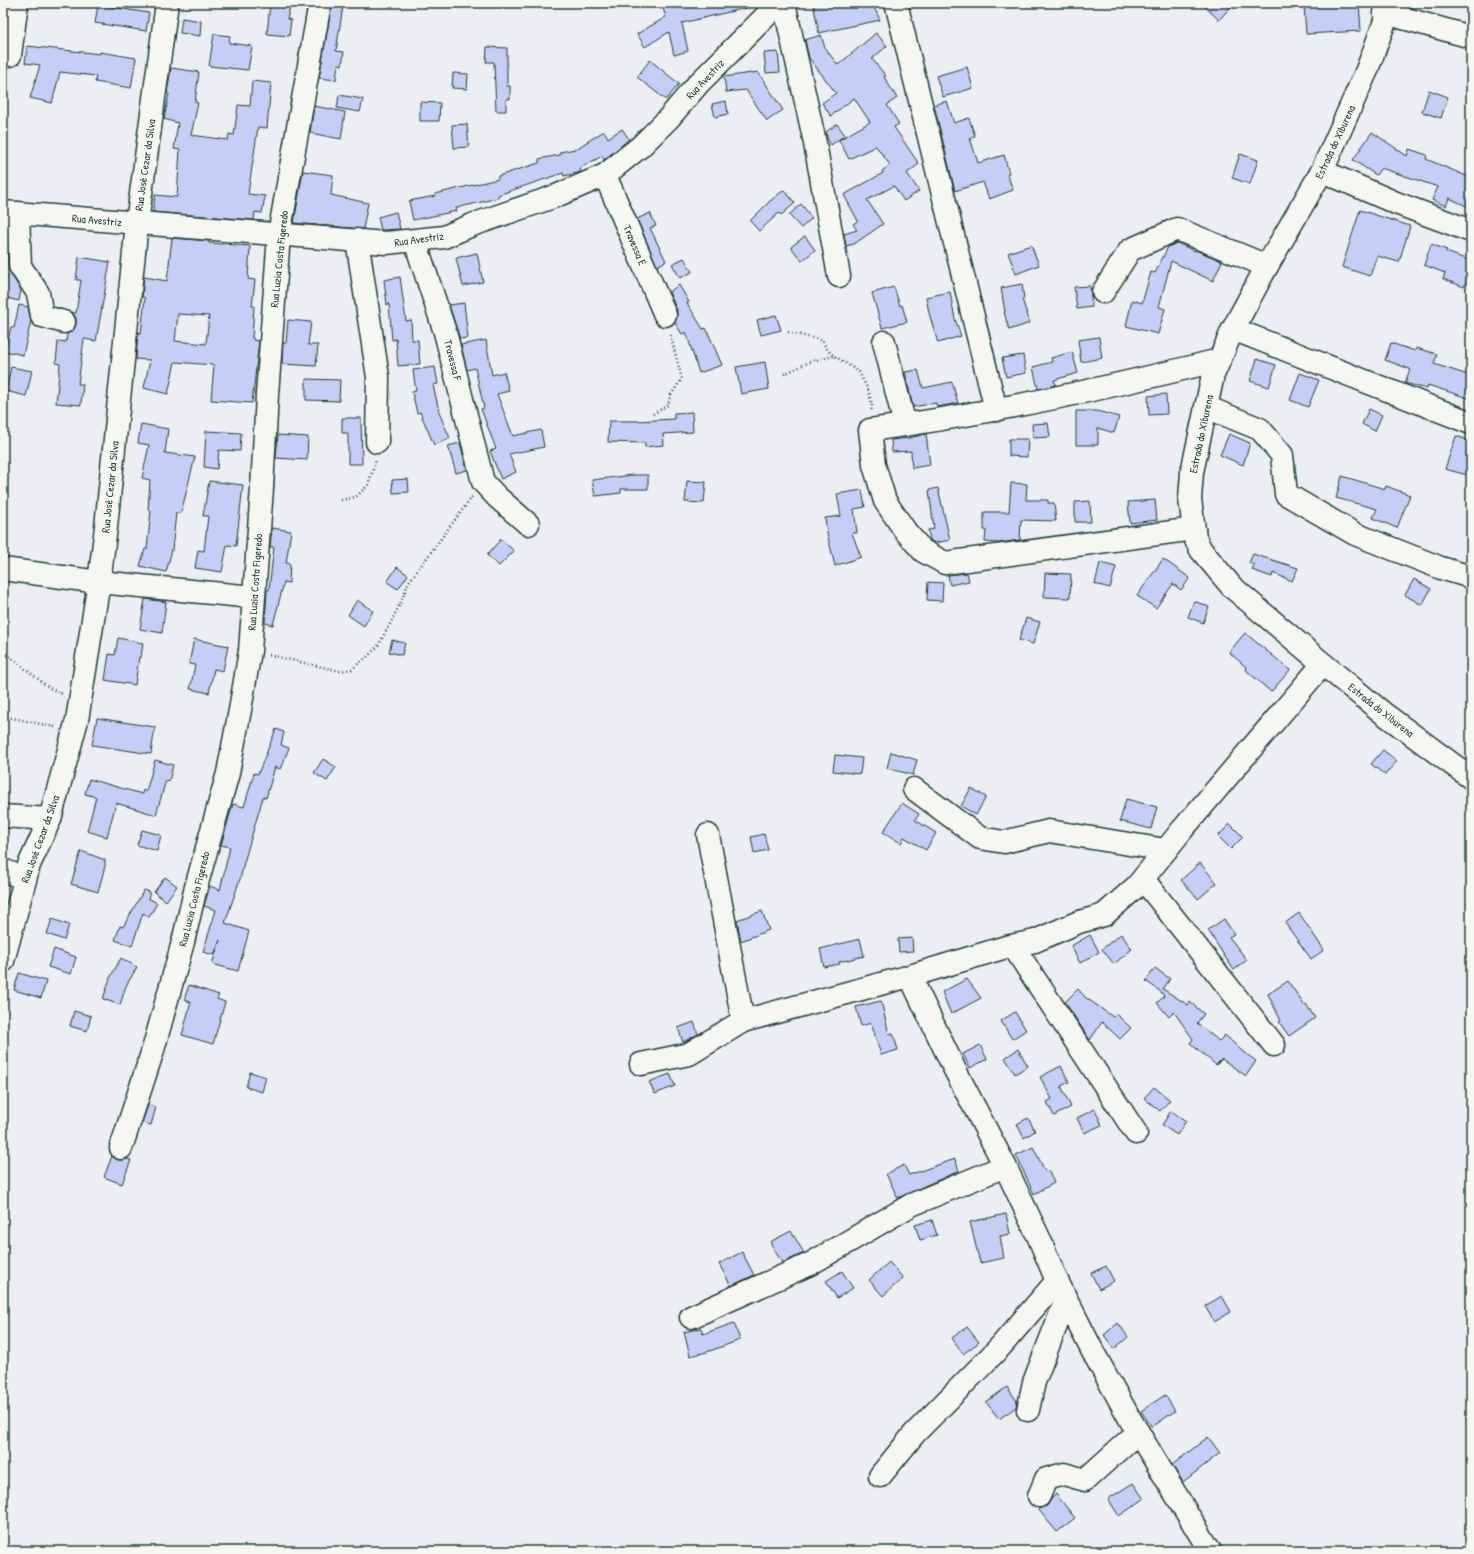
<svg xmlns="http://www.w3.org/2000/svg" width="1474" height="1554" viewBox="0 0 1474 1554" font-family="'Patrick Hand',sans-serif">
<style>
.building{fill:#c6cef6;stroke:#1f3d34;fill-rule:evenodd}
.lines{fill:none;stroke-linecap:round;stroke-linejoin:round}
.minor-casing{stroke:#1f3d34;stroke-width:25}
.path{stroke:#1f3d34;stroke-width:2.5;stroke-dasharray:1 3;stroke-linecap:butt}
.minor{stroke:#f6f6f2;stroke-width:22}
.labels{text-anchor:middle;stroke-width:3.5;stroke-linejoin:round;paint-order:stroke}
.street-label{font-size:11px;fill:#1f3d34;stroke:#f6f6f2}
</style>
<rect width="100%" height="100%" fill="#eceef3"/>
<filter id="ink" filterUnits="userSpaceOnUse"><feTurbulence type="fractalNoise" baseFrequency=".025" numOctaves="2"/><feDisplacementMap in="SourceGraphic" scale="8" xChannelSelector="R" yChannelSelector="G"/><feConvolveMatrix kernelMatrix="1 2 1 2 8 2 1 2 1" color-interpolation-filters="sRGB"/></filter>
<g filter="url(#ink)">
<g class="building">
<polygon points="270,3 291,3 287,19 291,20 289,36 267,34"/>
<polygon points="661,3 745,3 746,8 682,23 688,51 674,55 669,32 645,47 637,34 666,17"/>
<polygon points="813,3 872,3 880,20 819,33"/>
<polygon points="1201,3 1234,3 1219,20"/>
<polygon points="1359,3 1361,31 1306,34 1304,5"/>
<polygon points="332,4 343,6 336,51 344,52 342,65 338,64 336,80 319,78"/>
<polygon points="98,5 149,13 146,31 95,23"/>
<polygon points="182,18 201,21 200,36 180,33"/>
<polygon points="876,33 887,46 872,59 886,76 884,77 897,98 887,105 899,124 894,127 919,164 907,173 919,191 904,201 894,186 867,200 883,224 854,244 846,246 844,234 857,230 853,224 858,221 844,195 883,173 882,171 890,165 876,146 849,159 839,140 870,122 854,98 831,116 822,103 836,93 809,58 805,40 821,35 825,48 838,65"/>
<polygon points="214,34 230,36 229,43 252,46 248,70 209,66"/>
<polygon points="27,46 100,54 100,52 136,58 131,88 95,82 96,76 60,72 52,103 30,98 40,65 25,63"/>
<polygon points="487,47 507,48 507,86 510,86 510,99 506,99 506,111 496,111 494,62 486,62"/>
<polygon points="778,52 780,72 766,73 764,53"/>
<polygon points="650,60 679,84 666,100 637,77"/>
<polygon points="967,67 973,88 943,97 936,76"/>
<polygon points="171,68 199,72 195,102 198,103 191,135 228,140 229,134 234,135 238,105 250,106 252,81 271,83 267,128 258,127 248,194 265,196 262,213 255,212 254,220 153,212 155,195 177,197 180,150 174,149 178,123 164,119 169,94 167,93"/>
<polygon points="758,72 783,110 767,121 746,90 726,92 724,77"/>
<polygon points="453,73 468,74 467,89 452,88"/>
<polygon points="1429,90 1448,97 1441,118 1422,112"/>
<polygon points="339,95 363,99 360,112 337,108"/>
<polygon points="726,101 728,114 715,117 712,104"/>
<polygon points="947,101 954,123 969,118 975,136 970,138 978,163 1004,155 1009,173 1007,174 1013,190 989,199 983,182 955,191 934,105"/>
<polygon points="420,102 440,103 439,121 420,121"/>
<polygon points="314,106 345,112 341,139 310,133"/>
<polygon points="467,124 469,147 454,148 452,125"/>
<polygon points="837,124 845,135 831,145 827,138 826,132"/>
<polygon points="622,129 629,139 604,160 602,156 580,168 581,172 564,176 563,173 498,195 498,198 456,208 457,211 413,220 409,201 435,196 435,194 498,179 498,176 539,163 539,159 560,155 560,152 580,148 579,147 604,131 608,138"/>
<polygon points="1372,132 1407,156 1409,149 1427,155 1426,159 1471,178 1471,208 1449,198 1446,206 1432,200 1438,187 1381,168 1376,175 1353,160"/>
<polygon points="1240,154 1258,160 1250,184 1232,178"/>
<polygon points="303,171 333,175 331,195 368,203 363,229 294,223"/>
<polygon points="784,190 795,203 781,215 779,213 759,231 750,221 770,201"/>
<polygon points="801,204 812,218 801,228 789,215"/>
<polygon points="1360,210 1410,226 1399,262 1377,256 1370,276 1342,267"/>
<polygon points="396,212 400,229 381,230 378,217"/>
<polygon points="650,213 656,226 650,228 666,261 657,266 637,219"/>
<polygon points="805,236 815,250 802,261 791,247"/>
<path d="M172 238 209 241V243L250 246 248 279 255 280 252 306H254L252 338H253V340L259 341 252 403 211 400 214 365 175 362 168 394 144 388 150 360 136 359 138 332 141 333 145 298 142 297 144 277 167 281ZM178 314 209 316 206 344 175 341Z"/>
<polygon points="1177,243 1195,251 1195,250 1222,261 1213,281 1171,261 1159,307 1165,309 1158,334 1126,326 1132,300 1142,303 1151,272 1155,273 1168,247"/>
<polygon points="1431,244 1447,250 1446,252 1471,261 1471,270 1464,287 1443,279 1445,273 1424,265"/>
<polygon points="1031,245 1039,265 1016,274 1008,253"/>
<polygon points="477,253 483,282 463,286 456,258"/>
<polygon points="79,257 110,262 96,341 84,339 78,384 83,384 81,405 56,403 60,364 56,363 58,341 66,342 67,334 73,331 76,325 76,318 72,312 76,313 81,280 76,280"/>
<polygon points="684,258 692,272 680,278 672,264"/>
<polygon points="7,275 12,276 21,290 19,301 3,297"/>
<polygon points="400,277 406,321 411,320 412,340 418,340 420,364 398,366 396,339 392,340 389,304 387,305 384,280"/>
<polygon points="1022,284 1024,299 1022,299 1030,323 1009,330 1004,312 1005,312 1001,288"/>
<polygon points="679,285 689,302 687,303 703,329 706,328 722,365 699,373 686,332 682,334 675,323 677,317 677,310 669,292"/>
<polygon points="1090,286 1092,307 1077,309 1074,287"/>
<polygon points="894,287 900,306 902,305 907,322 882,328 872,293"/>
<polygon points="950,292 955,319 961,336 938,343 929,313 926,297"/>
<polygon points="464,303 468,338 460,339 449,305"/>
<polygon points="19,305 28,307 31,321 23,355 5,351 11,327 14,328"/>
<polygon points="776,315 781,330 761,335 757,320"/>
<polygon points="288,320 311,322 308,345 318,345 316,366 282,364 283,343 286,343"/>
<polygon points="1099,337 1102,358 1081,362 1078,340"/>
<polygon points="486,340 492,375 504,372 509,391 497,394 513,436 541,430 544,447 509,454 516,472 501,479 490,451 496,449 481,409 484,408 475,368 467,370 461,345"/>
<polygon points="1391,343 1415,351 1416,348 1437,354 1434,364 1471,376 1471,399 1428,385 1427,389 1405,383 1410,369 1385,360"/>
<polygon points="1072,352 1078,373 1054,380 1056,385 1038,389 1033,367 1052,362 1051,358"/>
<polygon points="1023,355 1026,373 1006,377 1002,358"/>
<polygon points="1257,359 1276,365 1269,387 1250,381"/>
<polygon points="765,362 769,389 741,394 736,367"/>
<polygon points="11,367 32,371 26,396 6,391"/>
<polygon points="435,367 438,384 433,385 440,415 450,438 434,445 420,412 417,413 412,392 416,391 413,370"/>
<polygon points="918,370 923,388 952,382 958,403 937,407 936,403 913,407 905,372"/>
<polygon points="1300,373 1319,380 1308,407 1290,400"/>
<polygon points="306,379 340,380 339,401 306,400"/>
<polygon points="1166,394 1167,414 1149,415 1148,396"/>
<polygon points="1369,409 1382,415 1375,431 1362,424"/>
<polygon points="1076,411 1097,411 1119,417 1114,433 1098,428 1098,445 1076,445"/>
<polygon points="692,412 693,432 663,434 664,445 645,447 645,443 608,442 609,421 638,421 674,419 674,413"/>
<polygon points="342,418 361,418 362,464 348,464 348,433 342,433"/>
<polygon points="1048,423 1050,437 1033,438 1032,424"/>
<polygon points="141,424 168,429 165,453 195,457 181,513 176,513 172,550 166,572 140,566 145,549 147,549 151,510 148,510 150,480 142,478 149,445 138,443"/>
<polygon points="206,431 241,433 240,451 219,450 217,469 204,467"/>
<polygon points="926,434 930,465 912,468 911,451 892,452 891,440 909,438"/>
<polygon points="1229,434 1250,443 1243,465 1220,455"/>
<polygon points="278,435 308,437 307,460 276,458"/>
<polygon points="1456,436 1471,441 1471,462 1467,475 1445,469"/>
<polygon points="1009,439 1028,439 1027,457 1009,456"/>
<polygon points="460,443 467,470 456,473 448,446"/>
<polygon points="633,475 648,475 648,489 621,489 621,493 595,496 592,480"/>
<polygon points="1342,476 1385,489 1386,486 1410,495 1397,528 1373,518 1377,509 1336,498"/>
<polygon points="408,479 409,492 393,493 392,480"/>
<polygon points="209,481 243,485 236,546 227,545 222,572 195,568 198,550 204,551 208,516 203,516"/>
<polygon points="687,481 706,482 704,503 685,502"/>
<polygon points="1011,483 1027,484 1026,500 1048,500 1048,503 1054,503 1056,521 1021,520 1020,540 999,543 985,542 986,530 984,530 984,512 1009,512"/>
<polygon points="938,488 950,540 935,543 930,540 928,530 934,529 929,490"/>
<polygon points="862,490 865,507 854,509 857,533 852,533 861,557 835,566 827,533 825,518 841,516 837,494"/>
<polygon points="1155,500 1157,520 1130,523 1128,502"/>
<polygon points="1090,501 1091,522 1075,522 1075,502"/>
<polygon points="272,528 291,531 286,563 290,564 289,583 284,582 273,625 265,623 267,590 269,590 274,547 270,547"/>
<polygon points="501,539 514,551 499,566 487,555"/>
<polygon points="1253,554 1298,568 1292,581 1273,573 1272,577 1252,570 1254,565 1249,563"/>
<polygon points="1163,559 1190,578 1181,590 1173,584 1156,608 1137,596"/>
<polygon points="1100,563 1116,567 1110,588 1095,584"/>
<polygon points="397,567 408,575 398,589 387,582"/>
<polygon points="967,573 969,581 950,585 948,575"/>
<polygon points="1045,573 1071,574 1070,598 1044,597"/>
<polygon points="1414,579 1431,589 1422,605 1405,595"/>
<polygon points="928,582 943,583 942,601 927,600"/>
<polygon points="145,599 166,602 162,633 140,629"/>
<polygon points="357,600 373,611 364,626 348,615"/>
<polygon points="1194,601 1209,607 1203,623 1188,617"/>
<polygon points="1026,618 1040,622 1033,644 1019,640"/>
<polygon points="1245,633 1290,670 1271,692 1246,670 1247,668 1229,652"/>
<polygon points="118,638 143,643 141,657 139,657 135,685 105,680 109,654 115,655"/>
<polygon points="194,639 228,646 223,671 214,669 209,693 190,689 195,665 189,664"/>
<polygon points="392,640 405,643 402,655 389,652"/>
<polygon points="97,718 155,727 151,754 92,745"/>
<polygon points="276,729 284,732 281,745 289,748 280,769 275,767 266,798 263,797 243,866 241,876 225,923 249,931 238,971 212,964 220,940 214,955 203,952 216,910 204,906 210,886 220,890 230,847 221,845 233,804 244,807 254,773 258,774"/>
<polygon points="1383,750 1397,761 1385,775 1371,764"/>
<polygon points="891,752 917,760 913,775 887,768"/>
<polygon points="835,755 862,758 860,774 833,771"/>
<polygon points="323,759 336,767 327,781 314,773"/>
<polygon points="155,760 173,765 169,781 166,780 156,815 116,803 107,837 87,831 96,797 85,794 89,779 142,794 143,790 146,792"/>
<polygon points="971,788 986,797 976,815 961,806"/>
<polygon points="1126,799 1157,807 1151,829 1120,821"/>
<polygon points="902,803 919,814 915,820 936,833 926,850 904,837 901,843 883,832"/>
<polygon points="1230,824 1243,837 1231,849 1218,836"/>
<polygon points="142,830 161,835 157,851 137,845"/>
<polygon points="764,834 768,850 754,853 751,837"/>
<polygon points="81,851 105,860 105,866 98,892 71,884"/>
<polygon points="1200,863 1217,883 1198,899 1181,880"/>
<polygon points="165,877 177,886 166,901 154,892"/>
<polygon points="144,890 150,892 148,898 157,903 149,917 143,913 132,946 115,940 120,926 123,927"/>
<polygon points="762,911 769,930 741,941 737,920"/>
<polygon points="1299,913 1324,950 1311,959 1285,923"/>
<polygon points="52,919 69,925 64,940 47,934"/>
<polygon points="1224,919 1234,934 1229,937 1247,960 1234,970 1225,957 1208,930"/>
<polygon points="1121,934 1132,949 1114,964 1102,949"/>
<polygon points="1090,935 1099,952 1080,963 1071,946"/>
<polygon points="912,938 913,951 899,952 898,939"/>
<polygon points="860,939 864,956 839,962 840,964 824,967 820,949"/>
<polygon points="54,949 76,957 71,974 48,967"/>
<polygon points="121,958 137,967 126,986 120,1005 103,999 110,978"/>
<polygon points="1155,968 1170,979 1163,989 1188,1005 1190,1002 1204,1014 1197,1023 1219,1041 1225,1035 1242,1051 1256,1061 1246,1076 1222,1059 1216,1065 1190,1043 1193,1039 1174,1012 1169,1017 1157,1003 1164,996 1161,992 1146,981"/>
<polygon points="19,973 46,981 41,998 14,990"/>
<polygon points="967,979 981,998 951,1014 942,992"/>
<polygon points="1288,981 1304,1005 1306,1004 1315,1018 1289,1036 1279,1022 1281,1021 1268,994"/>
<polygon points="189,985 219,995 217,999 225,1002 213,1044 182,1035 191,1002 184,1000"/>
<polygon points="1078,989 1085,997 1113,1017 1116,1014 1131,1028 1120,1039 1102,1022 1090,1040 1065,1002"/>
<polygon points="881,1001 889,1034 893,1033 898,1050 881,1055 871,1023 861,1026 856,1007"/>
<polygon points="74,1011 91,1016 87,1031 70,1026"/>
<polygon points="1015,1012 1026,1030 1012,1039 1001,1021"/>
<polygon points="694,1022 698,1034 683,1042 678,1028"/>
<polygon points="980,1045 987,1059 970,1068 963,1054"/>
<polygon points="1018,1049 1028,1066 1015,1074 1005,1058"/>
<polygon points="1061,1066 1069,1082 1061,1086 1071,1107 1054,1116 1047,1102 1052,1099 1040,1077"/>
<polygon points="250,1072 266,1077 262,1092 246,1087"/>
<polygon points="670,1074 675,1086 655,1094 649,1082"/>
<polygon points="1154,1087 1170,1100 1160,1111 1144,1098"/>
<polygon points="148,1105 156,1107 151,1125 142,1123"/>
<polygon points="1095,1109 1102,1125 1084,1133 1077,1118"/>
<polygon points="1171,1111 1186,1121 1177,1135 1162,1125"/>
<polygon points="1028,1118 1035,1131 1024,1138 1017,1124"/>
<polygon points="1033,1147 1045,1171 1048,1170 1054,1183 1034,1194 1016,1155"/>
<polygon points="112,1156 118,1160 123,1160 127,1159 131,1160 122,1184 104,1177"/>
<polygon points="955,1159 959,1171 931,1183 898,1198 886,1174 904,1165 909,1175"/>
<polygon points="1006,1214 1010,1234 1000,1236 1004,1258 980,1263 970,1222"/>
<polygon points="932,1220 937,1235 920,1240 915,1225"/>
<polygon points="791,1231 804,1253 782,1263 770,1242"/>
<polygon points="742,1252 754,1275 731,1286 719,1264"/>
<polygon points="889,1262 903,1278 883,1296 869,1280"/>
<polygon points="1106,1266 1114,1281 1099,1289 1091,1273"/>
<polygon points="842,1271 853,1288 837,1298 826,1281"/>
<polygon points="1222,1296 1231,1312 1214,1322 1205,1306"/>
<polygon points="734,1323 740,1340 707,1352 690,1356 684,1332 701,1328 703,1334"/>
<polygon points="1118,1323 1128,1337 1114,1349 1104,1335"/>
<polygon points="967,1327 979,1342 963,1354 952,1338"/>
<polygon points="1007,1387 1017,1401 1016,1407 999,1419 986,1402"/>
<polygon points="1165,1395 1175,1411 1152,1427 1141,1411"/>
<polygon points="1208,1437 1220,1453 1183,1482 1172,1465"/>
<polygon points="1133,1483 1144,1499 1119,1516 1108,1499"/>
<polygon points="1056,1494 1075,1518 1057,1532 1038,1509 1047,1506 1052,1498"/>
</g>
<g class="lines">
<g class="minor-casing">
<g id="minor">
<polyline points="784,3 814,138 839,276"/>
<polyline points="896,3 996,410"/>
<polyline points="1386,3 1385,21 1367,70 1322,171 1267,266 1233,329 1213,375 1192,472 1190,499 1195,538 1201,550 1232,587 1323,664 1383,713 1471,778"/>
<polyline points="1385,13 1471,37"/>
<polyline points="10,55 17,3"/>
<polyline points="1322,171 1396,203 1471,231"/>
<polyline points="605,175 665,315"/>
<polyline points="3,212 386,243 444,237 472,225 556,196 605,175 641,146 668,119 698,84 779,3"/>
<polyline points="18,213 20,266 38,293 42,316 64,322"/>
<polyline points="357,240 378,377 377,442"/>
<polyline points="415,241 445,332 483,482 497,497 528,524"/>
<polyline points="1103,292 1130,250 1177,229 1267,266"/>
<polyline points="1233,329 1471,423"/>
<polyline points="884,342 905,425"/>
<polyline points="1206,407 1260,429 1282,455 1286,494 1355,534 1441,568 1471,577"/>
<path d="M1194 529 945 563 923 551 906 532 885 501 874 465 870 430C988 414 1104 389 1219 360"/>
<polyline points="3,569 99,582 253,597"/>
<polyline points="914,789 980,838 1004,842 1049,831 1166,850"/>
<polyline points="3,816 50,819"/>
<polyline points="708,835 743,1021"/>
<polyline points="3,870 25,879"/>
<polyline points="1143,879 1274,1045"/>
<polyline points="1013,946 1136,1133"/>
<polyline points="3,961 29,865 50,819 77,720 99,582 106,527 137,223 167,3"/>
<polyline points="910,976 954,1068 1005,1166 1039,1238 1057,1281 1093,1352 1130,1419 1210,1551"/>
<polyline points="641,1064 689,1054 743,1021 910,976 1006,947 1035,941 1079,922 1104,915 1137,886 1182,830 1323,664"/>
<polyline points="121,1148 153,1050 183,942 196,887 228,773 240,710 250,651 262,488 267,395 279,235 320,3"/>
<polyline points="691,1317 810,1264 911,1205 1005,1166"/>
<polyline points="1028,1410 1034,1382 1066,1300"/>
<polyline points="880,1476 915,1433 1000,1347 1057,1281"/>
<polyline points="1039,1496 1046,1479 1064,1474 1085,1480 1138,1432"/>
</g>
</g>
<g class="path">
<polyline points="788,332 821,340 830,353 859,372 868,390 872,404 871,412"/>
<polyline points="784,374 812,361 834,356"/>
<polyline points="653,414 668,405 670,396 682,379 670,333"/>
<polyline points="341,500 356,497 368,485 376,460"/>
<polyline points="3,651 48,687 62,694"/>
<polyline points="269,655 340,671 352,669 367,657 378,646 389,626 402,600 408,583 472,497"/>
<polyline points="3,716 55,727"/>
</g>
<use href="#minor" class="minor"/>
</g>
</g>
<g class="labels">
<g class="street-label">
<text transform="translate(705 79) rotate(-47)" y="4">Rua Avestriz</text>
<text transform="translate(1335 142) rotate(-65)" y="4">Estrada do Xiburena</text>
<text transform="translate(145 165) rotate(-82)" y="4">Rua José Cezar da Silva</text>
<text transform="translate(97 220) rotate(5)" y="4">Rua Avestriz</text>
<text transform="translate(419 239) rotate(-8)" y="4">Rua Avestriz</text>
<text transform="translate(635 245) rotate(67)" y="4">Travessa E</text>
<text transform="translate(279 259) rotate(-84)" y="4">Rua Luzia Costa Figeredo</text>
<text transform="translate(453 360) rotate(76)" y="4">Travessa F</text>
<text transform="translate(1201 434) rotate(-78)" y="4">Estrada do Xiburena</text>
<text transform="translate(110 487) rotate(-84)" y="4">Rua José Cezar da Silva</text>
<text transform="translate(255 582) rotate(-86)" y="4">Rua Luzia Costa Figeredo</text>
<text transform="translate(1381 710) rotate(38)" y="4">Estrada do Xiburena</text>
<text transform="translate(40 839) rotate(-70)" y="4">Rua José Cezar da Silva</text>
<text transform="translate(194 899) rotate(-76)" y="4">Rua Luzia Costa Figeredo</text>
</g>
</g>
<rect width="1474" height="1554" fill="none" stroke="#f6f6f2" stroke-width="16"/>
<rect x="8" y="8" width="1458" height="1538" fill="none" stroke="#1f3d34" stroke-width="1.5" filter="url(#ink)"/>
</svg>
